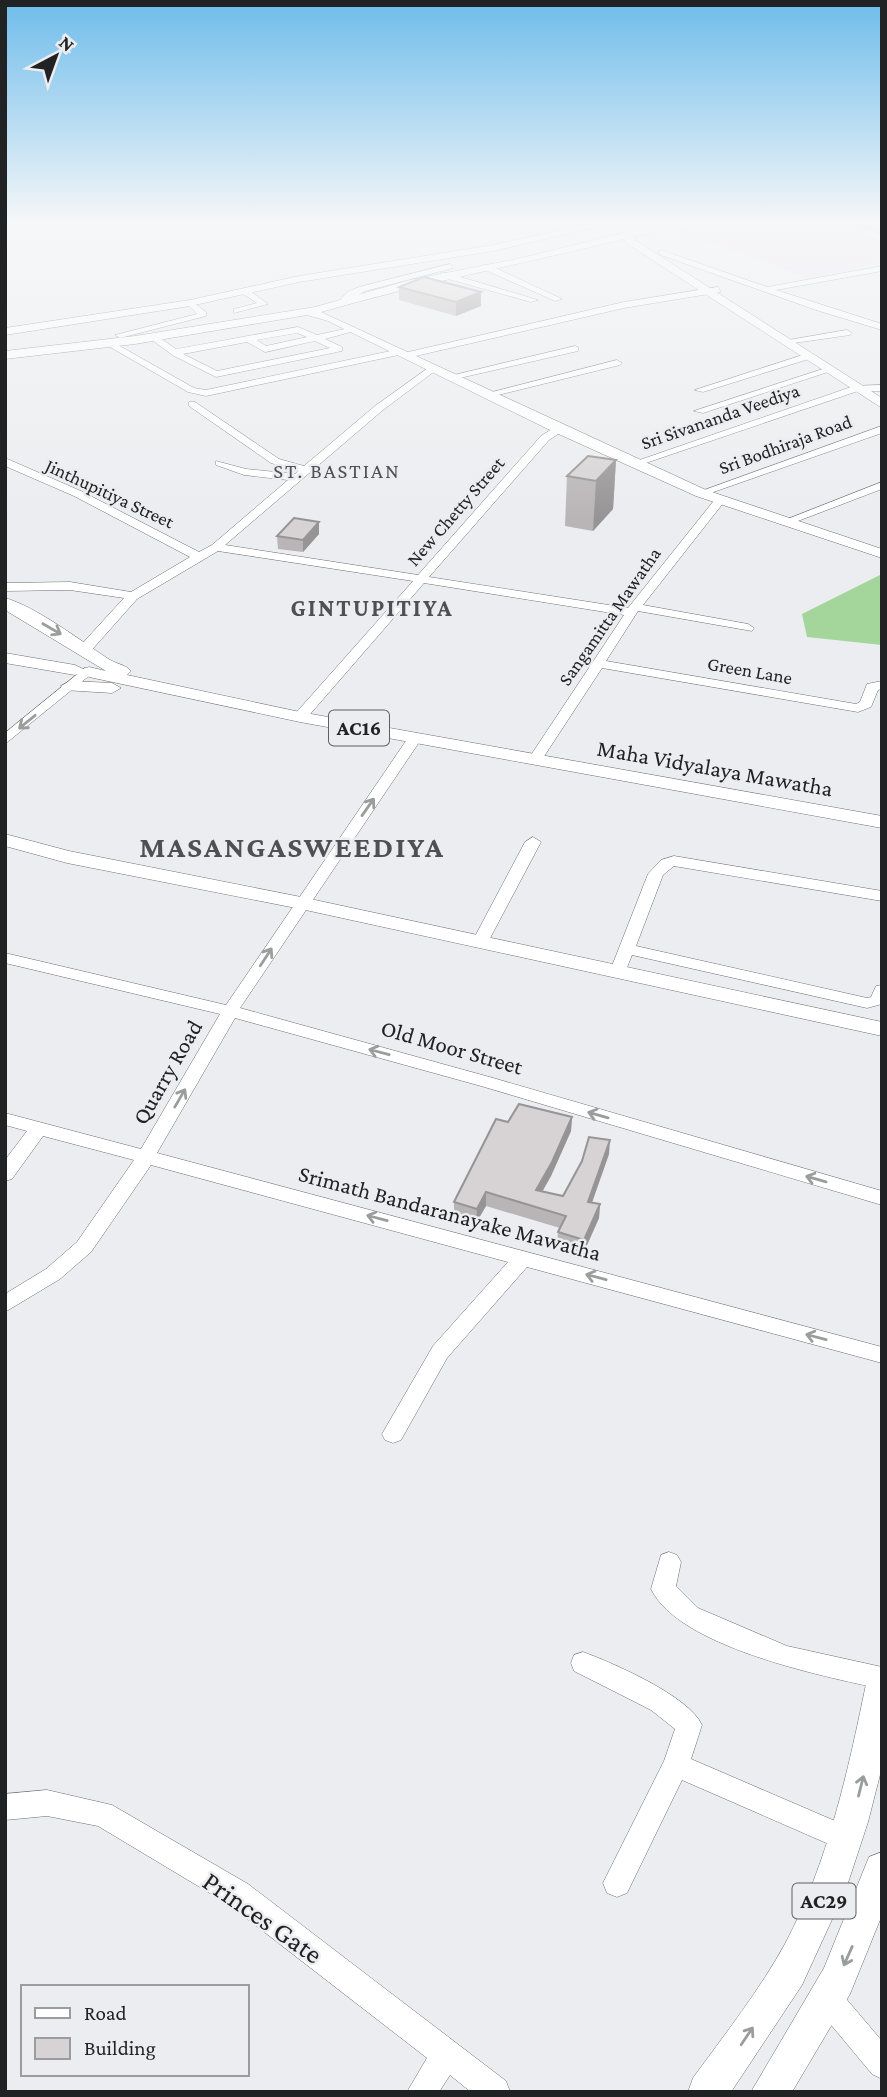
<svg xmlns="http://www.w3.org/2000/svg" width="887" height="2097" viewBox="0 0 887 2097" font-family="'Crimson Pro',serif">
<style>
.industrial{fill:#eaddf1}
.green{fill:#a4d69c}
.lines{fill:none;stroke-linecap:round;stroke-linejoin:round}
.minor-casing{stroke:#6c6e70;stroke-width:1}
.major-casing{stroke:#6c6e70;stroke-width:1}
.minor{fill:#fff;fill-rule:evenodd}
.major{fill:#fff;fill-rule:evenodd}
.wall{fill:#b9b5b7}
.shaded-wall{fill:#969495}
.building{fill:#d7d3d5;stroke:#969495;stroke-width:2}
.oneway{stroke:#9b9c9c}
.labels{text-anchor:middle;stroke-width:5;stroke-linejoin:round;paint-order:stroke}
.far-street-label{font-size:19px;fill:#212223;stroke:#ebedf0}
.far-quarter-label{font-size:21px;letter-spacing:2px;fill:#4f5053;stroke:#ebedf0}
.shield{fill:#ebedf0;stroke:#5e5f60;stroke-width:2}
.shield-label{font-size:21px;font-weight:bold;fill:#212223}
.street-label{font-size:23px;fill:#212223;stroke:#ebedf0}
.far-district-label{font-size:24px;font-weight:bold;letter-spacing:2px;fill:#4f5053;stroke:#ebedf0}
.near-street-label{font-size:28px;fill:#212223;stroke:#ebedf0}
.district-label{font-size:30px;font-weight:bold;letter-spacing:2px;fill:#4f5053;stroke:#ebedf0}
</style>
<rect width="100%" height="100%" fill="#ebedf0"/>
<polygon class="industrial" points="692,224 846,224 882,240 882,261 810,278 672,230"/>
<polygon class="green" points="882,574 882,645 807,637 802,614"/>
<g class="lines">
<g class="minor-casing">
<g id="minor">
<polygon points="641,224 653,224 635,232 632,238 626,238 629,228"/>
<polygon points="661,250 767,287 882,266 882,271 776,290 882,324 882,330 816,310 658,254"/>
<polygon points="450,264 453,268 365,291 347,302 340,300 347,292 359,287"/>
<polygon points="483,265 489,265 562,299 555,301 483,269"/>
<polygon points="441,273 447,273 538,300 531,302 441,277"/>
<polygon points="718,287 721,292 624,308 407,358 403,354 206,396 188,392 110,347 118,345 194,388 206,390 400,349 404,353 624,302"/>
<polygon points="243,290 249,290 268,304 234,313 234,309 257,303 243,294"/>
<polygon points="190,300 206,312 206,316 120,338 115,335 197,314 186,303"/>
<path d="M298 327 317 335 354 327 358 330 325 339 342 347V351L216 377 174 356 152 340 160 338 176 349ZM297 333 307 337 266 346 257 340ZM315 341 330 348 217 371 183 354 247 342 265 352Z"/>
<polygon points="847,330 852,333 850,335 794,343 789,340"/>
<polygon points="575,346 578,347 578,351 451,380 446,377"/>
<polygon points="809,353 814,356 812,358 703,392 695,390"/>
<polygon points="617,360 622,363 620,365 486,398 481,395"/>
<polygon points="431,366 439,368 383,410 225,545 418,575 541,436 555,427 563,427 563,431 549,440 429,577 628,608 716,498 724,498 724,502 643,605 748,624 754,628 752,631 638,611 606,661 856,704 860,702 867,684 882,681 882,689 878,690 871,707 858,712 602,668 541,761 536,762 529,758 624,615 424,583 305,720 295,720 295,714 413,581 218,551 137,599 90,652 80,652 80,646 124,598 70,590 5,591 5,583 70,582 131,592 190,557 74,496 5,466 5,458 81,491 199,552 212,545 288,480 244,475 216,465 216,461 246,469 295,474 298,471 271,463 189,406 189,402 195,402 279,459 304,466 375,406"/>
<polygon points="826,368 834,370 703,413 694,411"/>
<polygon points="882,385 882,391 858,391 637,466 628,464 854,386"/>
<polygon points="882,426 882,433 705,495 696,493"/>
<polygon points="882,482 882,489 790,524 780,522"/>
<polygon points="85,668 92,672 90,675 5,744 5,733"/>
<polygon points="415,734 422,738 240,1008 493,1078 882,1191 882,1205 481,1086 235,1018 157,1153 882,1347 882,1363 527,1267 447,1358 401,1440 393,1443 385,1440 382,1434 433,1346 508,1262 151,1165 91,1252 60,1279 5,1312 5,1294 46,1269 77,1242 134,1160 43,1136 12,1179 5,1181 5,1160 27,1131 5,1125 5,1113 141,1149 220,1014 5,963 5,953 226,1005 410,735"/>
<polygon points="533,837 541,842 488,942 480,947 474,945 472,942 525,842"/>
<polygon points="674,856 882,891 882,901 674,866 663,875 636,946 867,998 871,997 876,986 882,985 882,1004 867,1008 632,955 624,975 612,975 610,971 648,874 661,860"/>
<path d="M669 1552 677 1555 681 1562 676 1586 698 1608 787 1646 882 1667V1689C822 1676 679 1647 651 1589L661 1555Z"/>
<path d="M583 1652C613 1663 689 1696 702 1725L691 1759 856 1830 860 1839 856 1848 847 1852 682 1780 627 1893 617 1897 607 1893 603 1883 664 1761 675 1729 651 1710 574 1671 571 1663 574 1655Z"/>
<polygon points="47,1790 112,1805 248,1884 506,2081 510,2092 471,2092 450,2075 439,2092 407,2092 427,2058 228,1904 98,1826 47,1816 5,1820 5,1794"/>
<polygon points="827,1984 837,1988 882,2041 882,2079 872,2074 817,2008 813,1998 817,1988"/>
</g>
</g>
<g class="major-casing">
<g id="major">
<polygon points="589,224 610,224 493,251 299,282 190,306 5,335 5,328 190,300 299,276 493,245"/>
<path d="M660 224H679L634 237 635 240 882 398V408L626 243 624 239C523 264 421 283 321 312L706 490 882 549V558L696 496 554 432 328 321 307 315 135 344 5 359V351L135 336 315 307 410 280 517 259Z"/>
<path d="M5 598C35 606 81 641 107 658 115 664 125 664 131 671L127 675 300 712 882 816V828L300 722 89 677 81 673 75 675 5 663V653L75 665 83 669 89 667 106 671 5 610Z"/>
<polygon points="70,681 112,683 121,688 112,693 64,690 61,686"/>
<polygon points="5,834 69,851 301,897 882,1022 882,1036 301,909 67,863 5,846"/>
<path d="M882 1669V1767L868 1822 846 1889 802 1985 731 2092H688L693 2078C725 2034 760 1990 786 1942 828 1862 848 1772 866 1684L870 1673Z"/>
<polygon points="882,1852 882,1915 850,1994 792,2092 751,2092 824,1968 869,1857"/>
</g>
</g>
<use href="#minor" class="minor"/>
<use href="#major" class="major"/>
</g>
<g class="wall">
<polygon points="856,224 882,224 882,235 855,227"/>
<polygon points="399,287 481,306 456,316 399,300"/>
<polygon points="616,460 613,509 593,531 565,526 567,476"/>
<polygon points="319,534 303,552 278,549 277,536"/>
<polygon points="572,1117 571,1131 551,1176 542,1192 563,1196 609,1154 592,1203 600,1204 599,1218 583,1254 557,1246 558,1232 560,1228 486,1206 476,1223 454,1216 454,1202 508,1122"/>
</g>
<g class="shaded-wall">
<polygon points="481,292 481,306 456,316 456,302"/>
<polygon points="616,460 613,509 593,531 596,481"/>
<polygon points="319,522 319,534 303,552 303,540"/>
<polygon points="572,1117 571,1131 551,1176 535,1204 536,1190"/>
<polygon points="610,1140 609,1154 587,1216 588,1202"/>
<polygon points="486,1192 486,1206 476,1223 477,1209"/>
<polygon points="600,1204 599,1218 583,1254 584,1240"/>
</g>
<g class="building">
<polygon points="424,277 481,292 456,302 399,287"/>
<polygon points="588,456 616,460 596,481 567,476"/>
<polygon points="294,518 319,522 303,540 277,536"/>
<polygon points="519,1104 572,1117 552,1162 536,1190 563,1196 582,1161 589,1137 610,1140 588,1202 600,1204 584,1240 558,1232 566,1216 486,1192 477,1209 454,1202 496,1119 508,1122"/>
</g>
<defs><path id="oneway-shaft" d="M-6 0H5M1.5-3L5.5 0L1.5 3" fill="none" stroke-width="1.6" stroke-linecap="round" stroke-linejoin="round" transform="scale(1.75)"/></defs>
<g class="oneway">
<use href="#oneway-shaft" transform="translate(52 629) rotate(30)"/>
<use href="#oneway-shaft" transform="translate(27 722) rotate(141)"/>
<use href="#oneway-shaft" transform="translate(368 807) rotate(-55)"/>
<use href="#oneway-shaft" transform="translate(266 957) rotate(-57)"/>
<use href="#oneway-shaft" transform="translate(379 1052) rotate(-165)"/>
<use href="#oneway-shaft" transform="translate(180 1098) rotate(-60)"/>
<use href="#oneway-shaft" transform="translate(598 1115) rotate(-164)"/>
<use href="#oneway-shaft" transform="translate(816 1179) rotate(-164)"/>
<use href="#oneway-shaft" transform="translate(377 1218) rotate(-165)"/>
<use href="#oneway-shaft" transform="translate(596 1277) rotate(-165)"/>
<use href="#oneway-shaft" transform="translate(816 1337) rotate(-165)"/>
<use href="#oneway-shaft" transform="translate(861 1786) rotate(-76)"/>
<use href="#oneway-shaft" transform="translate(848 1956) rotate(114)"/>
<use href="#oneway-shaft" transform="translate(747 2036) rotate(-56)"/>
</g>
<linearGradient id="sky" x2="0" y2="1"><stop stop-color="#6ebceb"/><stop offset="0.43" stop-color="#f6f7f8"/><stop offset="1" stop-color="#f6f7f8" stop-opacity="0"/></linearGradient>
<rect width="887" height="518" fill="url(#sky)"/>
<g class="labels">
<g class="far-street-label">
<text transform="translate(720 416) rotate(-19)" y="7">Sri Sivananda Veediya</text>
<text transform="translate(785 444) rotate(-20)" y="7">Sri Bodhiraja Road</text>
<text transform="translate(110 493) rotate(25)" y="7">Jinthupitiya Street</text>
<text transform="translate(455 511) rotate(-49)" y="7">New Chetty Street</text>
<text transform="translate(609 616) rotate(-55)" y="7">Sangamitta Mawatha</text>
<text transform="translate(750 670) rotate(10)" y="7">Green Lane</text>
</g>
<g class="far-quarter-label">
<text x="337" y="478">ST. BASTIAN</text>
</g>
<g class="shield">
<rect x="329" y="710.5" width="60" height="35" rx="5"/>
<rect x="792.5" y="1883.5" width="63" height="35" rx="5"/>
</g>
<g class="shield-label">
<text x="359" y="735">AC16</text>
<text x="824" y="1908">AC29</text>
</g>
<g class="street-label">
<text transform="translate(715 768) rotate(10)" y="8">Maha Vidyalaya Mawatha</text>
<text transform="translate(452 1047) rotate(16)" y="8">Old Moor Street</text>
<text transform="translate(167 1072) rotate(-60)" y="8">Quarry Road</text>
<text transform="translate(450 1213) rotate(15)" y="8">Srimath Bandaranayake Mawatha</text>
</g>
<g class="far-district-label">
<text x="372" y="616">GINTUPITIYA</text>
</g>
<g class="near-street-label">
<text transform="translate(263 1917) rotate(35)" y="10">Princes Gate</text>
</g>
<g class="district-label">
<text x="292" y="857">MASANGASWEEDIYA</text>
</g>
</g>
<rect width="887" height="2097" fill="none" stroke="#212223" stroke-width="14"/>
<rect x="21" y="1985" width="228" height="91" fill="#ebedf0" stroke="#9a9c9e" stroke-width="2"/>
<rect x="35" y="2008" width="35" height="10" fill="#ffffff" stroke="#9a9c9e" stroke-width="2"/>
<text x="84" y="2020" font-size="21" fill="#212223">Road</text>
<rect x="35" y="2038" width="35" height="21" fill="#d7d3d5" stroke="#9a9c9e" stroke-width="2"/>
<text x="84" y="2055" font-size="21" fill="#212223">Building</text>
<g transform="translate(56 56) rotate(41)" stroke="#ebedf0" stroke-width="5" paint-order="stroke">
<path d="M0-5L12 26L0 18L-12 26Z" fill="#212223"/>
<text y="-10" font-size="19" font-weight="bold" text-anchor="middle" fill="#212223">N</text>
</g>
</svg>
